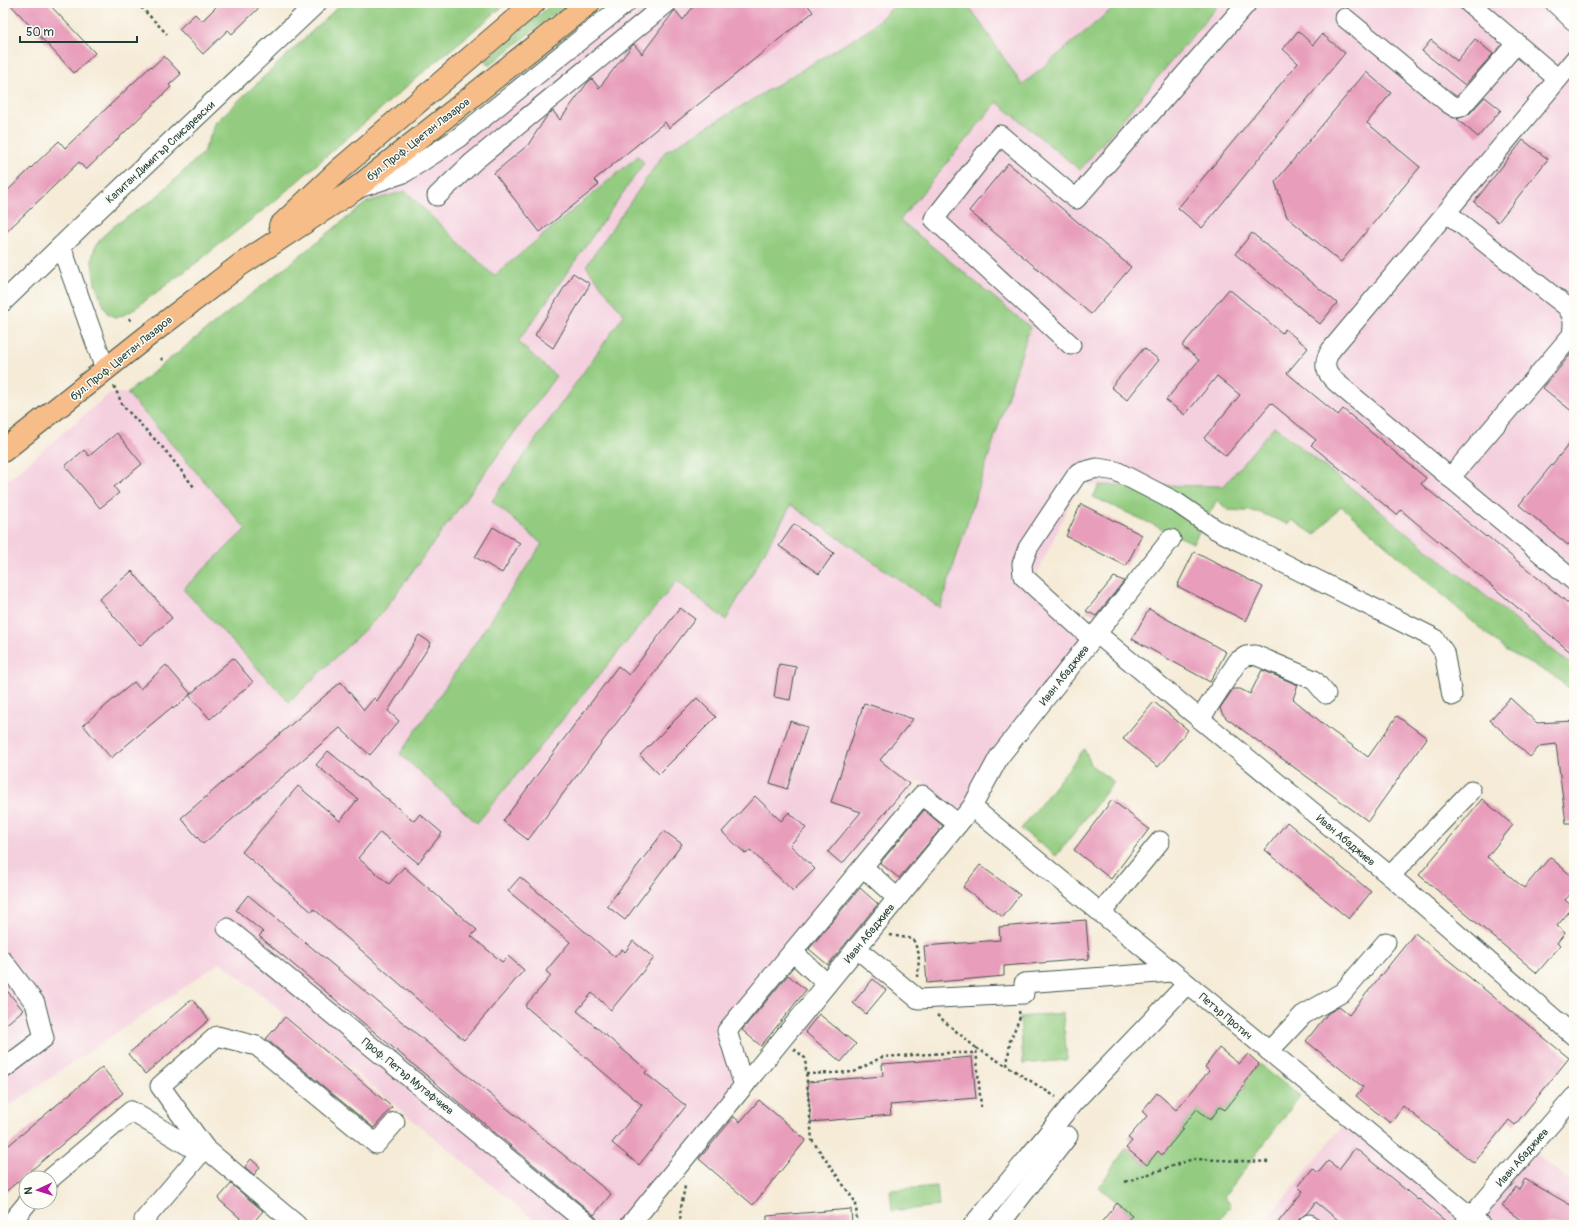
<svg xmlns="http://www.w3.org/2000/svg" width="1577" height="1228" viewBox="0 0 1577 1228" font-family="Pangolin,sans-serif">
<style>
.built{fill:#f4cfde}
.green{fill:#93cc80;stroke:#59845a}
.building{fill:#e89dbb}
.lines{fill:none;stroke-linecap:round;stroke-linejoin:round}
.minor-casing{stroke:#3f574c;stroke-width:21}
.major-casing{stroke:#3f574c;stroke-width:24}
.path{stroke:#3f574c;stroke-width:2.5;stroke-dasharray:3 3;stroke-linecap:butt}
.minor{stroke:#fff;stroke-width:19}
.major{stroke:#f7bd88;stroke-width:22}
.labels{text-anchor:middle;stroke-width:3;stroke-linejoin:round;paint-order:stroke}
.street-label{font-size:11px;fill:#1f3d34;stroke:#fdfcf7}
</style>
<rect width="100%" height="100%" fill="#fdfcf7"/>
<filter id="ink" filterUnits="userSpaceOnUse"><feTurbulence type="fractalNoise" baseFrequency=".025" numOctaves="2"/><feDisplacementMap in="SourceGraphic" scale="8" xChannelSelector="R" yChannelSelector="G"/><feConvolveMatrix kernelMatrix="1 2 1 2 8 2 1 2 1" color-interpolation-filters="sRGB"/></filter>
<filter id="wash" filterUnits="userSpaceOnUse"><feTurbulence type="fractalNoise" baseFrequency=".012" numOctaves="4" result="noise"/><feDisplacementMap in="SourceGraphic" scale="16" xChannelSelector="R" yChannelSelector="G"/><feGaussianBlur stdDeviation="0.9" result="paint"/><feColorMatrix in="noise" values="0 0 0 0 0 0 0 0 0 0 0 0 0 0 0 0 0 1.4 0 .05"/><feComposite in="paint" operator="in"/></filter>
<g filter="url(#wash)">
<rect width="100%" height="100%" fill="#f5ebd7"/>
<g class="built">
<polygon points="614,3 1574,3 1574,667 1274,426 1224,487 1079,485 1035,578 1096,633 972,807 955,808 920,780 714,1031 744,1086 630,1225 540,1225 221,962 3,1110 3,484 110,393 127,393 367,202 474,119"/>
<polygon points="1349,1118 1471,1217 1529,1149 1574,1184 1574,1225 1262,1225"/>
</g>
<g class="green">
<polygon points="342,3 507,3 414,80 271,204 196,263 130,312 116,318 107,313 95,284 92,262 93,253 97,244 104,235 114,226 154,199 203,153 216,122"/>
<polygon points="553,3 567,3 490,65 486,64 486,61"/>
<polygon points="898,3 967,3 1022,85 1119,3 1220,3 1080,170 997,102 900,220 1030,327 940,608 791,505 726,620 677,581 477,823 400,754 542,544 492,501 624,315 586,266 665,152 867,31"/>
<polygon points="638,156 644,163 518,342 556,376 382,613 289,702 183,589 246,529 127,393 367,202 405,191 494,276"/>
<polygon points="1274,426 1574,667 1574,693 1558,678 1505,650 1341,506 1315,535 1292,520 1287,524 1258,512 1228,510 1217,500 1193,543 1093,497 1099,485 1224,486"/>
<polygon points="1084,749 1092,766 1114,782 1056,856 1021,829"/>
<polygon points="1063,1013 1067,1060 1023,1064 1020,1017"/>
<polygon points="1259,1064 1300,1096 1224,1197 1231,1205 1215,1225 1133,1225 1137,1219 1099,1187 1126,1148 1147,1165 1158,1151 1162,1155 1183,1130 1181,1128 1197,1109 1210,1120 1220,1107 1225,1110 1246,1085 1244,1083"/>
<polygon points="937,1186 939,1206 892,1211 890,1190"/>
</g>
<g id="blocks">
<g class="building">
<polygon points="9,3 48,3 95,53 74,73"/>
<polygon points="220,3 264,3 232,34 228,30 203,54 179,29 195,14 202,21"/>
<polygon points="696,3 806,3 813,12 669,128 665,122 594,180 599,185 540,232 494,173 528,145 548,114 553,111 560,120 588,82 592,79 599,88 631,47 634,44 642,54 675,10 683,20"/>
<polygon points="1298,31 1313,45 1322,34 1345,53 1202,228 1178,208 1298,63 1283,49"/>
<polygon points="1475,39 1493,54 1465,85 1422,51 1431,40 1457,61"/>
<polygon points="164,56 181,74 169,85 171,87 86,170 79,162 3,235 3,195 59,141 65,148 151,66 152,67"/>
<polygon points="1366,72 1391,93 1367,123 1420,167 1341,262 1287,217 1275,182"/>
<polygon points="1485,97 1501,110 1478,137 1457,119 1469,114"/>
<polygon points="1523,140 1548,159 1498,222 1474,202"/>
<polygon points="1008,163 1131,267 1091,314 969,211"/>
<polygon points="1252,233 1337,303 1320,324 1235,254"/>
<polygon points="573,273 590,284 553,348 535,335"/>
<polygon points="1229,289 1282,333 1285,329 1308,348 1287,373 1338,415 1343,409 1426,478 1421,484 1486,537 1487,536 1574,608 1574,655 1401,510 1397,515 1311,445 1316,440 1271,403 1226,456 1204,438 1240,395 1217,376 1185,415 1166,400 1199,360 1182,346"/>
<polygon points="1144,348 1159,360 1127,400 1111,387"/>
<polygon points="1574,350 1574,413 1543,388"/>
<polygon points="117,433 142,464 114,487 119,493 100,508 65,466 84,450 89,456"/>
<polygon points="1574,438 1574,538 1568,545 1519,505"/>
<polygon points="1081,504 1142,535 1126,566 1066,536"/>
<polygon points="794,524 834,553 819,574 779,546"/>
<polygon points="493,527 520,543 502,573 475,557"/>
<polygon points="1194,552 1263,587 1246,621 1177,586"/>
<polygon points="132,571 172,618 140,646 99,599"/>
<polygon points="1114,577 1124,581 1096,616 1086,611"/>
<polygon points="680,608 695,619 528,840 503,821 618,666 629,675"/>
<polygon points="1149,609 1226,652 1210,682 1132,639"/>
<polygon points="419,635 431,643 388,711 399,721 370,755 340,728 203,844 181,818 341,682 364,710 374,698 377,701"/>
<polygon points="233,658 253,682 210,719 189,695"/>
<polygon points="779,664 796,667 790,700 774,697"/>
<polygon points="166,665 191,694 173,709 172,707 111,758 83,725 134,682 140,689"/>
<polygon points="1262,670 1298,685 1293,699 1332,731 1368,757 1397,716 1427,738 1368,821 1226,718 1222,713 1220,708 1233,689 1240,689 1250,694"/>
<polygon points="697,698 716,717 659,774 640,755"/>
<polygon points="1510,698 1537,723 1574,721 1574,823 1566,823 1556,744 1540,746 1530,757 1490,720"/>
<polygon points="1154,702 1188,730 1158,767 1123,739"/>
<polygon points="864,703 913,719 880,760 909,784 842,864 828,852 861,812 831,802"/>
<polygon points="790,721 807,727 787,789 770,783"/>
<polygon points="328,751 414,821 420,814 442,833 418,863 380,832 358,858 389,884 404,867 477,930 471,936 502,962 508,956 524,970 464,1040 314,909 312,912 242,852 298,786 340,821 358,799 316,765"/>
<polygon points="755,796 781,821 789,812 806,828 790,845 815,869 793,891 750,850 746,854 722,832"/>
<polygon points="1482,799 1513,825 1487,857 1524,888 1550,857 1574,878 1574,890 1565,900 1573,907 1557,926 1565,933 1557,943 1560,946 1537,973 1419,875"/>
<polygon points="1112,800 1149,829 1111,879 1074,850"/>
<polygon points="924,810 943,826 899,878 880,863"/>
<polygon points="1287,822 1371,892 1349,919 1265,850"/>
<polygon points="664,831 682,844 625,920 607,906"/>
<polygon points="980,865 1020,895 1003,917 963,887"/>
<polygon points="520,877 615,957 622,949 625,952 633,941 654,958 611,1010 592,993 577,1011 647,1070 645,1073 686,1106 639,1165 612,1143 642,1105 525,1006 551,976 546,971 570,942 508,891"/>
<polygon points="860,888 878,904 828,965 809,949"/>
<polygon points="248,895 611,1194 594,1215 259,936 263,932 236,910"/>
<polygon points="1086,920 1089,959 1004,966 1004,976 927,983 924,946 1000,940 999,927"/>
<polygon points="1415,933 1569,1058 1515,1125 1509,1120 1474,1163 1403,1106 1390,1123 1356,1096 1363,1087 1306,1041 1328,1013 1339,1007 1349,1015"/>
<polygon points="788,975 806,990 761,1046 742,1030"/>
<polygon points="873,979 886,990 866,1014 853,1003"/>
<polygon points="3,986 23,1010 3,1027"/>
<polygon points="192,999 209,1020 145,1074 128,1054"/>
<polygon points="819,1014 856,1044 841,1062 805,1032"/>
<polygon points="285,1017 392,1107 374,1128 266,1039"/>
<polygon points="1219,1048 1239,1064 1248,1054 1259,1064 1244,1083 1246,1084 1225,1110 1220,1107 1210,1120 1197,1109 1181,1128 1183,1129 1162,1155 1158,1151 1147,1165 1126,1148 1132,1141 1128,1138 1147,1116 1142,1111 1157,1093 1176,1110 1209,1071 1205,1067"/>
<polygon points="972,1057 976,1098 890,1105 891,1115 811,1122 807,1082 883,1076 882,1064"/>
<polygon points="102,1067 123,1093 3,1194 3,1150"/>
<polygon points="759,1100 806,1140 753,1205 699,1159 734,1117 740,1122"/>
<polygon points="1355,1148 1418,1200 1419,1199 1450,1225 1344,1225 1316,1202 1306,1214 1299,1219 1297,1225 1276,1225 1303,1191 1298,1187 1313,1168 1318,1173 1328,1161 1339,1169"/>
<polygon points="251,1159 260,1167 254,1175 245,1167"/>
<polygon points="1525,1179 1574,1207 1574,1225 1527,1225 1502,1206 1516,1187 1519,1189"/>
<polygon points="231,1184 263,1211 251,1225 248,1225 218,1199"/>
<polygon points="1117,1203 1132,1215 1124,1225 1099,1225"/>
<polygon points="851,1209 852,1225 767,1225 767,1216"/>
</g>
</g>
</g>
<g filter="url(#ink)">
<use href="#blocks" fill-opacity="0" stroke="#3f574c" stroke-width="1"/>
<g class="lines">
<g class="minor-casing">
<g id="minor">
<polyline points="1469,3 1558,79"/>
<polyline points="1555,3 1574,21"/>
<polyline points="1345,18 1448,103 1456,108 1461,107 1517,43"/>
<path d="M1574 60 1331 350C1322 364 1325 372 1337 383L1574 581"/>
<polyline points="359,188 404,173 458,138 626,3"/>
<polyline points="437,196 473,162 667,3"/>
<path d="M1447 213 1566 306C1574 317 1574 322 1572 335L1450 478"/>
<polyline points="61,246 105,369"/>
<polyline points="3,302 95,213 317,3"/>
<polyline points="1071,345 934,219 1000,135 1076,199 1247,3"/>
<polyline points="1096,633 1395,880 1574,1036"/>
<polyline points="1092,639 1023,576 1022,564 1028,548 1078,473 1097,468 1116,471 1176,502 1215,529 1434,638 1444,652 1452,696"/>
<polyline points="1200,719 1238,661 1246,656 1255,655 1314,680 1326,694"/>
<polyline points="972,807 1481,1225"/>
<polyline points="863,867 897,898"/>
<polyline points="1390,876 1471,791"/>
<polyline points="1101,913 1160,841"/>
<polyline points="227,928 589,1225"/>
<polyline points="856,948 918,999 1024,994 1024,983 1172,972"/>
<polyline points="793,952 827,984"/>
<polyline points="3,961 35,1003 44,1038 3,1069"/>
<polyline points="1269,1051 1303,1015 1343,992 1386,942"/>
<polyline points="744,1086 727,1031 922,795 958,824"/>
<polyline points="50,1179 131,1111 194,1149 205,1148 160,1086 217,1036 257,1046 376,1144 395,1122"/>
<polyline points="1309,1224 1311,1225"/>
<polyline points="9,1225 28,1202"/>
<polyline points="145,1225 144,1220 205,1148 297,1225"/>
<polyline points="630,1225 972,807 999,757 1171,539"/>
<polyline points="973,1225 1073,1103 1187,984"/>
<polyline points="999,1225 1068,1136"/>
<polyline points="1464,1225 1574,1097"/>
</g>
</g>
<g class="major-casing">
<g id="major">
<polyline points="280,226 340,169 534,3"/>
<polyline points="3,451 145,338 240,265 354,190 589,3"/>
</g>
</g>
<g class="path">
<polyline points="137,3 167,34"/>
<polyline points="142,8 147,3"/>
<polyline points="129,318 131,321"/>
<polyline points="161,358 163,361"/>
<polyline points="114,386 123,406 165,450 194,487"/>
<polyline points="890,935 913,939 919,954 918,977"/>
<polyline points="1019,1011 1020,1017 1010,1041 1007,1066 1056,1097"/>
<polyline points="937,1015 976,1048 981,1107"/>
<polyline points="976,1048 1007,1066"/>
<polyline points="794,1049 805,1058 812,1140 856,1203 857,1225"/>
<polyline points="806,1074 854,1072 882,1057 947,1053 976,1053"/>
<polyline points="1125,1182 1193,1159 1269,1162"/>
<polyline points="681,1225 680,1213 685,1186"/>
</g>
<use href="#minor" class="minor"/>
<use href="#major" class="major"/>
</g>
</g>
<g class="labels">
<g class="street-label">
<text transform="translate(418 139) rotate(-38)" y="4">бул. Проф. Цветан Лазаров</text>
<text transform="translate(160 152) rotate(-43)" y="4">Капитан Димитър Списаревски</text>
<text transform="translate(121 358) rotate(-39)" y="4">бул. Проф. Цветан Лазаров</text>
<text transform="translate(1064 675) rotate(-52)" y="4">Иван Абаджиев</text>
<text transform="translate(1346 840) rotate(40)" y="4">Иван Абаджиев</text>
<text transform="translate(869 933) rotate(-51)" y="4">Иван Абаджиев</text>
<text transform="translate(1226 1016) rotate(40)" y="4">Петър Протич</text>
<text transform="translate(408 1076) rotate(39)" y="4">Проф. Петър Мутафчиев</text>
<text transform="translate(1522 1157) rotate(-49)" y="4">Иван Абаджиев</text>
</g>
</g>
<rect width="1577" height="1228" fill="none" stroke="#fdfcf7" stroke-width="16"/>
<g transform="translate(38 1190) rotate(266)"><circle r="19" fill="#fdfcf7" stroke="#a4b0a9"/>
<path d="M0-3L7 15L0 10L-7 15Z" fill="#b5179e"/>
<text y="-6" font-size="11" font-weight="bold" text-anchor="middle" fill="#1f3d34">N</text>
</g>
<path d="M20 36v6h117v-6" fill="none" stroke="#1f3d34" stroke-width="2"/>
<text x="26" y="36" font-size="12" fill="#1f3d34" stroke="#fdfcf7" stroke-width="3" paint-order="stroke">50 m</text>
</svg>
